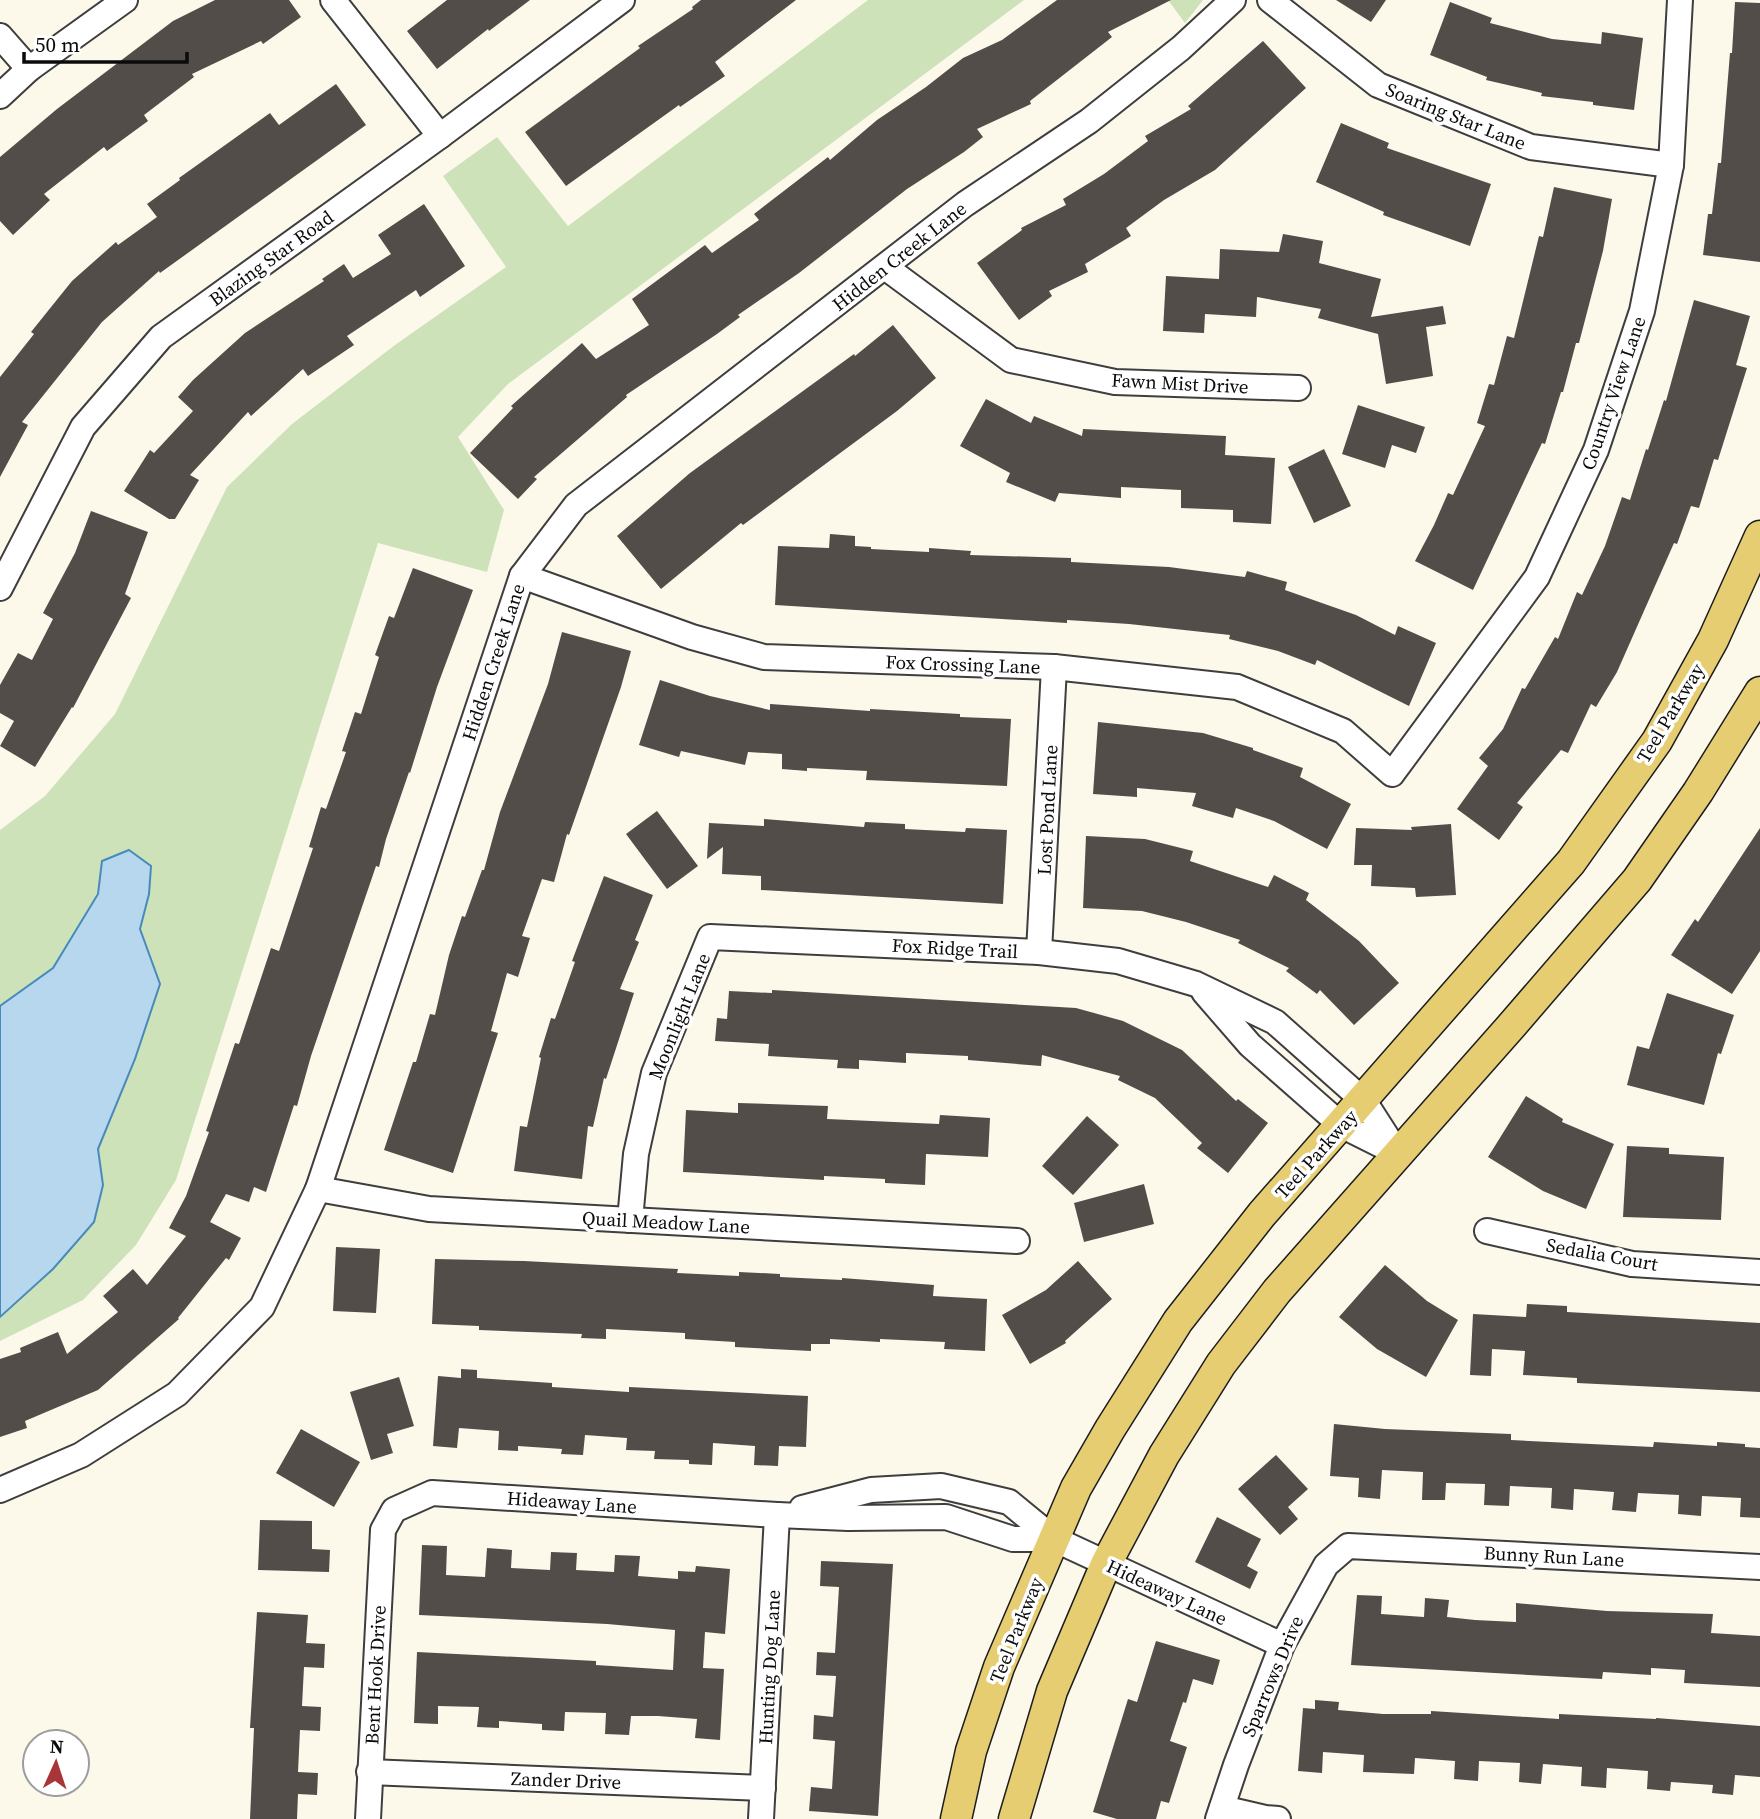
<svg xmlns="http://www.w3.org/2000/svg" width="1760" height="1819" viewBox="0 0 1760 1819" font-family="'Source Serif 4',serif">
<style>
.green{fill:#cee2ba}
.water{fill:#b6d7ed;stroke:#478abb;stroke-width:2}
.building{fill:#524d49}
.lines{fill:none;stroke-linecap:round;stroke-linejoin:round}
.minor-casing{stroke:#3e3e3e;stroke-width:28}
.major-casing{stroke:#1c1c1c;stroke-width:33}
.minor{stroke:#fff;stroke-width:24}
.major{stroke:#e6cd71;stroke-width:30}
.labels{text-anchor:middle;stroke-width:7;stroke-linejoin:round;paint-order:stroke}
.street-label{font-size:19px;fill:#0b0b0b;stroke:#fff}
</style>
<rect width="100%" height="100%" fill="#fcf9eb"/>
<g class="green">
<polygon points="868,0 1024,0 508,384 458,437 504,510 487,572 378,543 176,1180 136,1245 83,1300 0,1341 0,830 45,796 115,714 227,487 292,424 395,345 506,267 443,176 497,137 568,226"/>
<polygon points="1168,0 1203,0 1185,23"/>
</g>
<polygon class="water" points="129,850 151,866 149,894 140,929 160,984 135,1059 98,1149 103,1185 94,1222 53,1269 0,1317 0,1006 53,968 98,894 102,861"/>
<g class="building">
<polygon points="215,0 289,0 301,17 263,44 261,41 192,74 194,77 144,115 148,121 107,151 104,147 44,194 50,200 13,235 0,221 0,157 57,109 173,21"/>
<polygon points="447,0 530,0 489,31 488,29 437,69 407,31"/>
<polygon points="701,0 796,0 715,62 725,76 680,107 679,105 566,186 525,132 640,48 638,46 693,9 692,7"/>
<polygon points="1057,0 1171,0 1108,32 1112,37 1030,101 1031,104 977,129 983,137 964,152 907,189 799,273 738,315 740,317 717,334 626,395 627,397 534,477 537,479 518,499 470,453 513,408 511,406 582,343 596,359 649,325 632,299 705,245 712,253 759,220 754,214 828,157 830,160 877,120 926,87 963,58 1002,40"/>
<polygon points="1336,0 1386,0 1371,22"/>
<polygon points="1450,2 1492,18 1490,23 1552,39 1601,44 1602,32 1643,38 1634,110 1593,105 1593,102 1541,96 1542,93 1486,80 1487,77 1430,55"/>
<polygon points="1735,2 1760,3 1760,262 1703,255 1708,214 1712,214 1718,163 1721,163 1730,53 1732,53"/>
<polygon points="1263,41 1306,88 1215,170 1164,200 1126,228 1131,236 1085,264 1088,272 1049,291 1052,296 1019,320 977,263 1022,230 1021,228 1066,205 1063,199 1104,174 1148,141 1145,136 1191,109 1188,106"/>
<polygon points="336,84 366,125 160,273 159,271 102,322 22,422 28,425 0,477 0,377 34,334 31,332 72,281 116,242 118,245 157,217 147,204 180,180 179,178 270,113 279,125"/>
<polygon points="1341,123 1389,143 1387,148 1491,184 1470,246 1383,215 1384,212 1316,182"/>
<polygon points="1554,187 1612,199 1603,251 1579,343 1576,343 1563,392 1561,392 1545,444 1542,443 1473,590 1415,561 1434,525 1448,493 1453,495 1485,426 1477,423 1489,384 1494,385 1507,336 1514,338 1539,236 1543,237"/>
<polygon points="424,204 465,266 420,297 416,290 347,336 354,345 308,376 303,369 251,416 248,412 190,475 199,480 175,519 169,519 124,491 150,450 154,453 193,411 178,397 193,380 245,333 324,281 322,279 344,264 353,278 391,254 378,235"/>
<polygon points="1283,234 1323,241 1319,263 1381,279 1371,317 1443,306 1446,324 1426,327 1433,376 1386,384 1378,334 1318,318 1321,309 1257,297 1256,317 1205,314 1204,333 1163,331 1166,276 1219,279 1220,249 1279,252"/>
<polygon points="1694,300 1750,316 1736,365 1747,368 1718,460 1714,459 1699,508 1691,506 1677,544 1674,543 1617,672 1596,707 1591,704 1568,753 1561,750 1517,803 1523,807 1499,840 1457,809 1488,766 1479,758 1503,729 1522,688 1525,689 1555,637 1558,639 1577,592 1582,595 1605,546 1622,497 1630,500 1646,449 1648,450 1664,400 1666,401"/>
<polygon points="893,325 936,378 897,411 743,525 741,523 661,589 617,536 690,473 854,354 855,356"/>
<polygon points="986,399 1031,423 1034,416 1082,436 1083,429 1226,436 1225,455 1275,458 1271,524 1233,522 1233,510 1181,508 1181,490 1121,487 1121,498 1059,493 1055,502 1006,482 1010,473 960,446"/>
<polygon points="1358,405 1425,427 1416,453 1392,445 1385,468 1342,454"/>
<polygon points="1324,449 1351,506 1314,523 1288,467"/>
<polygon points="91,511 148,532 125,594 131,598 73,708 72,707 35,767 0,746 14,721 0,713 0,685 18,653 32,660 53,619 43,613 75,553"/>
<polygon points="830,534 855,536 855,546 871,547 871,549 929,552 929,548 971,551 970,555 1071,558 1071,562 1169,567 1245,577 1247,571 1287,582 1285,590 1356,615 1395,635 1398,626 1436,643 1409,706 1317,660 1315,665 1278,651 1229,639 1230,635 1129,624 1067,620 1067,623 775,605 778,546 829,548"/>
<polygon points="413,568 473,590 437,687 410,773 409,772 386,839 379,867 376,866 311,1056 297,1106 294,1105 266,1192 254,1187 249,1202 226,1194 210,1222 241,1238 229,1260 226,1258 178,1318 179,1319 98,1390 25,1421 27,1428 0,1437 0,1359 21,1352 20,1348 58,1332 67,1354 118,1312 103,1296 133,1269 147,1285 186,1236 169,1228 186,1196 209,1132 206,1131 235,1043 239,1044 271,948 279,951 313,848 309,847 321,807 326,809 346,752 342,751 355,712 361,714 379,657 375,655 389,616 394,618"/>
<polygon points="562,632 631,651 621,687 569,835 567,834 554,882 542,879 522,936 530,938 518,977 507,973 491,1031 498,1033 453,1173 384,1150 413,1062 416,1062 430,1014 435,1015 449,955 462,916 465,917 482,870 484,870 500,812 548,684"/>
<polygon points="660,680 710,696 770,710 770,704 870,711 870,709 960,714 960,717 1011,719 1007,786 866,780 867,771 807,768 807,771 782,769 782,754 748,752 745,765 681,751 679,757 639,745"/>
<polygon points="1098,722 1203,733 1253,748 1253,750 1303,768 1300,777 1351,804 1327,849 1274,821 1236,808 1233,818 1192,806 1196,793 1137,788 1137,797 1093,794"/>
<polygon points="657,811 698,866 667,889 626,834"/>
<polygon points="764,819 864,827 865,822 905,824 905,829 965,832 966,828 1007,830 1003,904 761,890 761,876 722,874 723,847 707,859 709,823 764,826"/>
<polygon points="1451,824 1456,895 1416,897 1415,888 1371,886 1372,865 1354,865 1356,828 1412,830 1411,827"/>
<polygon points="1760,828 1760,951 1732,994 1671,955 1695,919 1698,922"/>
<polygon points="1086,836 1145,839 1193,851 1190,861 1268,887 1274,875 1309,893 1306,900 1359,941 1399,983 1354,1025 1320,990 1317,994 1286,971 1289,968 1238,943 1240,940 1186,922 1142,911 1083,908"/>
<polygon points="604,876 653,895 635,940 639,942 620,989 634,993 606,1079 604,1078 593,1127 588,1126 582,1179 514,1171 520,1126 527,1127 541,1058 539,1057 551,1018 555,1019 575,962 572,961"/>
<polygon points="772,990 1076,1008 1123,1021 1182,1050 1236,1101 1238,1099 1268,1123 1228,1173 1197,1148 1202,1143 1155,1098 1118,1080 1120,1076 1042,1055 1041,1066 968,1060 968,1056 906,1053 906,1063 859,1060 859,1069 837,1068 838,1060 768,1056 769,1044 715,1041 717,1018 727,1019 729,991 772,993"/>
<polygon points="1667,993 1734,1015 1721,1054 1718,1053 1704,1105 1627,1085 1637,1046 1649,1049"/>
<polygon points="1526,1096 1563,1119 1562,1122 1614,1144 1586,1209 1543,1191 1488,1157"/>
<polygon points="738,1103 828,1106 827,1119 939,1124 940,1115 990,1118 988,1157 926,1154 925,1185 885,1183 885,1179 824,1176 824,1180 683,1172 686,1110 738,1113"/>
<polygon points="1087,1116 1119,1145 1073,1195 1042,1166"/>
<polygon points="1627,1146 1669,1148 1669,1154 1724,1157 1721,1220 1623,1217"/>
<polygon points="1144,1184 1154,1224 1084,1242 1074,1203"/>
<polygon points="336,1247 380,1249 376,1313 333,1311"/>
<polygon points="435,1259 524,1261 678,1269 677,1273 739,1276 739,1272 780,1274 780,1277 842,1280 842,1278 934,1285 933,1296 987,1299 985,1351 944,1349 945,1342 880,1339 880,1342 830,1339 830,1344 811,1344 811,1351 735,1347 735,1342 685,1339 685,1333 606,1329 606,1339 581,1338 582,1334 479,1330 479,1326 432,1324"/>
<polygon points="1078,1261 1112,1299 1065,1341 1066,1343 1030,1364 1002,1315 1046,1290"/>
<polygon points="1385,1265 1427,1301 1458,1320 1426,1377 1377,1349 1339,1317"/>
<polygon points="1527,1304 1567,1306 1567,1312 1760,1323 1760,1392 1577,1383 1577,1378 1523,1375 1525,1351 1492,1349 1491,1376 1470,1375 1473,1314 1526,1317"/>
<polygon points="461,1369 477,1370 477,1378 552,1383 552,1387 629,1392 629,1387 808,1396 806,1447 779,1446 778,1466 754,1465 755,1446 713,1443 712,1465 689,1464 689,1460 654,1459 655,1451 626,1450 627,1438 585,1435 583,1455 561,1454 562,1449 518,1446 518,1451 498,1450 499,1431 459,1428 457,1448 433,1446 438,1376 461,1378"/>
<polygon points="399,1377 414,1426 387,1434 393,1453 371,1460 350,1392"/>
<polygon points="1334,1424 1385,1429 1511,1434 1511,1440 1653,1447 1654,1442 1717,1446 1717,1442 1745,1444 1745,1447 1760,1448 1760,1518 1740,1517 1741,1498 1702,1496 1701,1516 1678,1514 1679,1495 1638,1493 1636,1512 1612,1510 1614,1492 1574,1489 1573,1510 1551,1508 1552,1488 1510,1486 1509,1506 1484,1505 1485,1484 1446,1483 1445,1500 1422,1500 1423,1472 1382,1470 1380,1499 1358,1497 1359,1478 1330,1476"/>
<polygon points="301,1429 360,1462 334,1507 276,1473"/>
<polygon points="1276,1455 1308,1489 1288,1507 1298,1519 1280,1535 1238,1489"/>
<polygon points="1217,1517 1261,1539 1247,1566 1258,1572 1250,1589 1195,1562"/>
<polygon points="260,1520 312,1521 312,1549 330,1550 329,1572 258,1570"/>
<polygon points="422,1545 447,1546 446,1575 485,1577 487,1548 512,1550 511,1568 550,1570 551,1552 577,1553 576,1570 614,1572 615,1555 640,1556 638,1576 678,1579 678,1571 695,1572 696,1566 730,1569 725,1634 705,1632 703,1668 724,1669 720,1740 695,1738 697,1719 658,1716 631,1716 629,1735 605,1734 606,1713 565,1712 564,1731 542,1730 542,1724 499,1721 499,1728 477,1727 479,1707 438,1706 438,1724 414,1723 417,1652 596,1661 596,1665 673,1670 675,1630 607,1624 419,1615"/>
<polygon points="821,1561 893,1564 878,1816 809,1811 811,1787 832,1789 835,1741 813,1739 814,1715 833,1717 836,1676 816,1675 817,1652 835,1653 837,1621 839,1587 820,1586"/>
<polygon points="1357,1595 1382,1596 1381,1614 1424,1617 1425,1598 1449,1600 1447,1617 1475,1620 1516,1622 1516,1603 1607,1611 1713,1614 1711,1633 1760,1636 1760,1687 1684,1683 1685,1670 1651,1668 1651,1675 1603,1672 1602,1679 1351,1665"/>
<polygon points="257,1612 308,1615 306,1643 325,1644 324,1668 304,1667 302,1706 321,1707 320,1731 300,1730 298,1772 318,1773 317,1795 298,1794 297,1819 250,1819 254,1728 250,1728"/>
<polygon points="1156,1641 1220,1660 1213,1685 1193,1679 1186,1703 1183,1702 1170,1741 1187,1747 1169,1803 1161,1801 1156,1819 1117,1819 1093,1812 1128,1699 1137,1702"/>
<polygon points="1315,1700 1339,1702 1338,1710 1383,1714 1431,1714 1431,1711 1559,1719 1559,1714 1656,1719 1656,1718 1760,1726 1760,1777 1735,1775 1733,1795 1712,1793 1713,1785 1671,1782 1670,1791 1647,1789 1648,1771 1607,1768 1606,1788 1581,1786 1582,1767 1543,1764 1541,1784 1519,1782 1520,1763 1479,1761 1478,1781 1454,1779 1455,1761 1415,1758 1414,1774 1363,1772 1364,1755 1323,1752 1322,1773 1298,1771 1303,1708 1315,1709"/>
</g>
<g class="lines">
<g class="minor-casing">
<g id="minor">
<polyline points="333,0 440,136"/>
<polyline points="1270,0 1378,85 1531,147 1671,165"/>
<polyline points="0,36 29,69"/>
<polyline points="0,96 29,69 125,0"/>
<polyline points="885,267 1011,360 1115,382 1298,388"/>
<polyline points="522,576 692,637 764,657 1054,667 1237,687 1343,731 1392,774 1537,577 1596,450 1642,311 1671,165 1680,0"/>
<polyline points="0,588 83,427 161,337 440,136 622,0"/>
<polyline points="1039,952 1054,667"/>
<polyline points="1204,992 1250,1045 1341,1125 1397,1153"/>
<polyline points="318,1189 429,1209 1017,1241"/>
<polyline points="630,1220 636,1154 654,1073 710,937 1039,952 1118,961 1196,984 1275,1022 1364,1101 1398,1154"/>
<polyline points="1487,1231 1632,1264 1760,1272"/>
<polyline points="0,1490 81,1455 177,1394 262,1307 318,1189 522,576 576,505 965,204 1089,121 1181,48 1233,0"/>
<polyline points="802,1508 871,1490 941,1486 1009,1502 1054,1539 1282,1645"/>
<polyline points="369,1772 763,1788"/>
<polyline points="1222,1808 1265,1818 1278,1819"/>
<polyline points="368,1819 383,1530 394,1510 432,1493 777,1515 848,1518 946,1517 1013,1539 1054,1539"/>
<polyline points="761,1819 777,1515"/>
<polyline points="1218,1819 1236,1765 1282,1645 1326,1565 1348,1546 1760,1567"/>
</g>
</g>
<g class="major-casing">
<g id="major">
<polyline points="956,1819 971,1751 999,1667 1076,1488 1110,1429 1178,1321 1262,1214 1571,862 1657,741 1713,640 1760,536"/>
<polyline points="1014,1819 1052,1691 1106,1564 1164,1455 1221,1364 1277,1291 1513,1024 1637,880 1698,792 1760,692"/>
</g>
</g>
<use href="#minor" class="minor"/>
<use href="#major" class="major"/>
</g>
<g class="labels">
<g class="street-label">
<text transform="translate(1456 116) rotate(22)" y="7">Soaring Star Lane</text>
<text transform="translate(899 256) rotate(-38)" y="7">Hidden Creek Lane</text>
<text transform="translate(271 258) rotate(-36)" y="7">Blazing Star Road</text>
<text transform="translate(1180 383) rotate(3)" y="7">Fawn Mist Drive</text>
<text transform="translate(1613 393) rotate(-71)" y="7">Country View Lane</text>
<text transform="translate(493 662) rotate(-72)" y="7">Hidden Creek Lane</text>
<text transform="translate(963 664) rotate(2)" y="7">Fox Crossing Lane</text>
<text transform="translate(1670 713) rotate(-59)" y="7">Teel Parkway</text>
<text transform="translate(1047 810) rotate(-87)" y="7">Lost Pond Lane</text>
<text transform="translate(955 948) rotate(3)" y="7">Fox Ridge Trail</text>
<text transform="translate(679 1016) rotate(-68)" y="7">Moonlight Lane</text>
<text transform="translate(1316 1154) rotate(-48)" y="7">Teel Parkway</text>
<text transform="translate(666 1222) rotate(3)" y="7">Quail Meadow Lane</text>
<text transform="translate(1602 1254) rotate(10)" y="7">Sedalia Court</text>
<text transform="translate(572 1502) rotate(4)" y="7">Hideaway Lane</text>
<text transform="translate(1554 1556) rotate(3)" y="7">Bunny Run Lane</text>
<text transform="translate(1167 1592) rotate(25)" y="7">Hideaway Lane</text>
<text transform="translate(1016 1630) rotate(-68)" y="7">Teel Parkway</text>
<text transform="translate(769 1667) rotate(-87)" y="7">Hunting Dog Lane</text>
<text transform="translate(375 1675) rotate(-87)" y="7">Bent Hook Drive</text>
<text transform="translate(1272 1676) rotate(-67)" y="7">Sparrows Drive</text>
<text transform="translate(566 1780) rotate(2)" y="7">Zander Drive</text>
</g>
</g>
<g transform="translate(56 1763) rotate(3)"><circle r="33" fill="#ffffff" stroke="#9d9d9d" stroke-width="2"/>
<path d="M0-5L12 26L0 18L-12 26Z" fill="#a83638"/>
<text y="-10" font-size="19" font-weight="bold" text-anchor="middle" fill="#0b0b0b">N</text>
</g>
<path d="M24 52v10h163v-10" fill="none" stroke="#0b0b0b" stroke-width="3.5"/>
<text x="35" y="52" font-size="21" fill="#0b0b0b" stroke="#ffffff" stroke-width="5" paint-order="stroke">50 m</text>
</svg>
